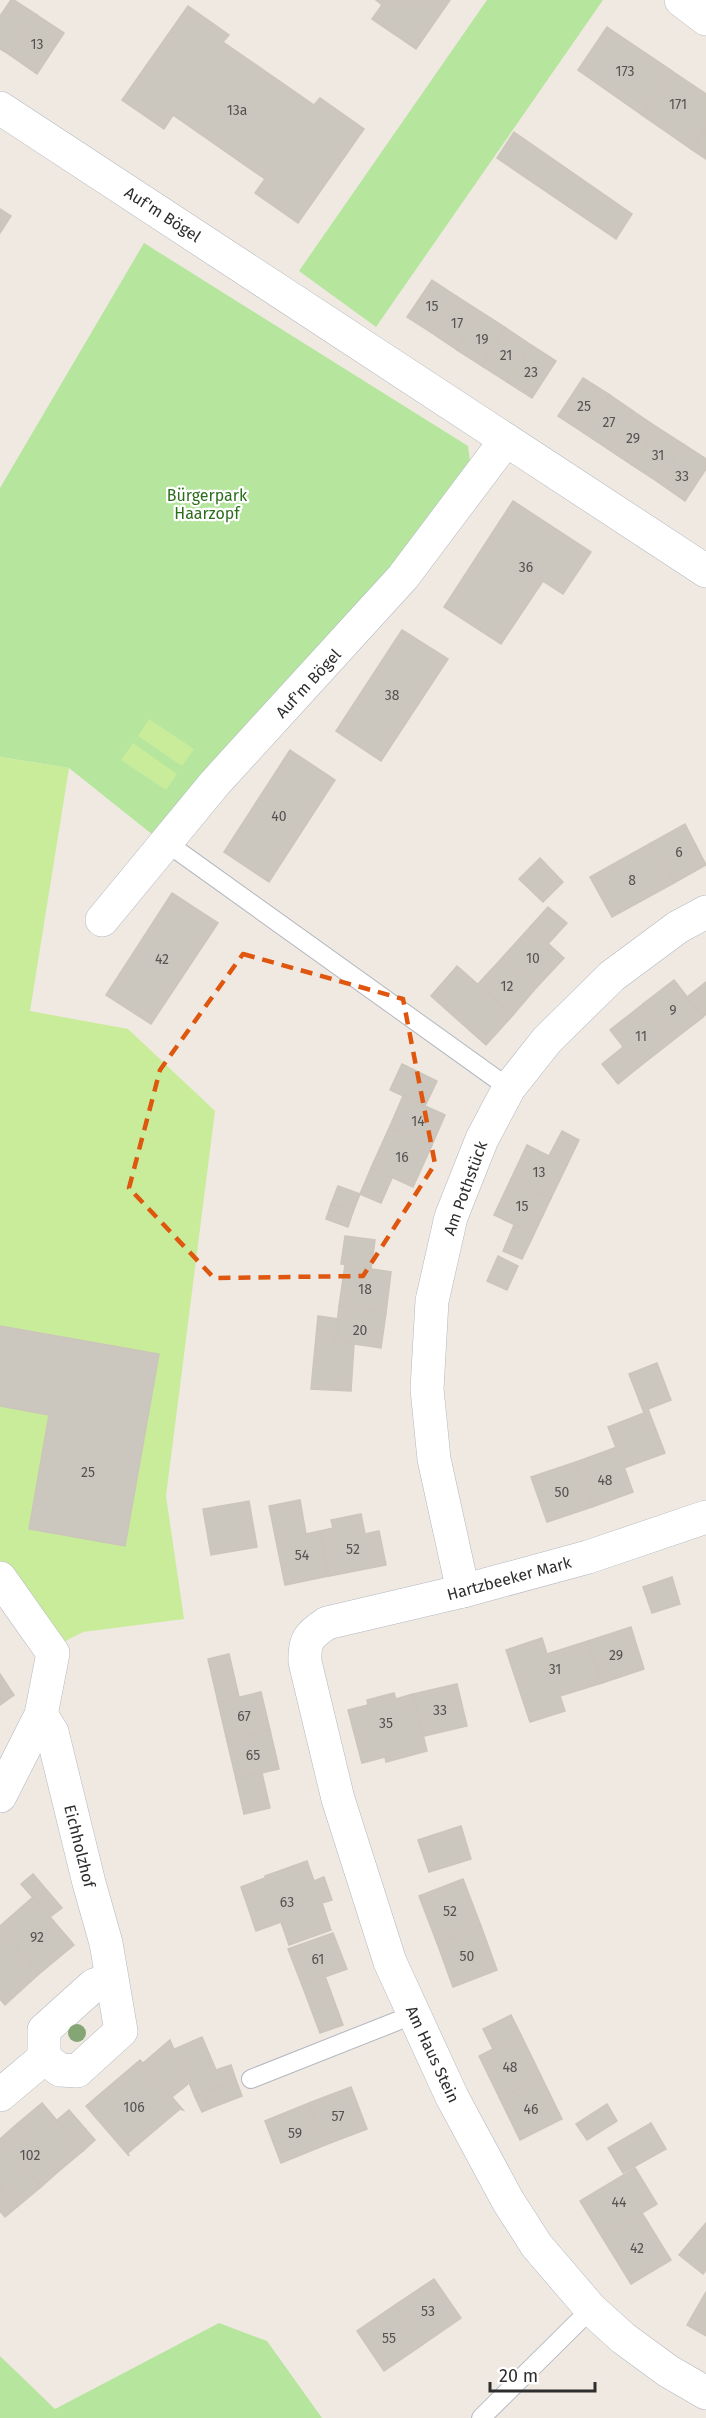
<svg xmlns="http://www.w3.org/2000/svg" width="706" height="2418" viewBox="0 0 706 2418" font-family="'Fira Sans',sans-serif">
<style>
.green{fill:#b6e59e}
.pitch{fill:#c9ec9a}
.building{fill:#cbc7bf;stroke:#cbc5ba;stroke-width:1.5}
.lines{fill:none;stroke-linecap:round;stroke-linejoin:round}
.lane-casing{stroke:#b4b7c1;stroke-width:20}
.street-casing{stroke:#b4b7c1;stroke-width:34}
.secondary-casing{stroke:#b4b7c1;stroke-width:34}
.lane{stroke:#fff;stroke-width:18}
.street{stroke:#fff;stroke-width:33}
.secondary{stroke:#fff;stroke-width:33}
.tree{fill:#84a574}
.marked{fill:none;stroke:#df570e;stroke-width:4.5;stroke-dasharray:12 8;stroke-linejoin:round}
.labels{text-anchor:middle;stroke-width:4.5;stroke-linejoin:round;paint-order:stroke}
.number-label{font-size:14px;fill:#555452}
.street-label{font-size:16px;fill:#2e2e2e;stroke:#fff}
.park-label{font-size:16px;fill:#2c6e1b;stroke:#fff}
</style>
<rect width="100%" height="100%" fill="#efe9e1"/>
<g class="green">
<polygon points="487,0 603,0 376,327 299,271"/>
<polygon points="144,243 468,446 470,462 377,594 158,839 69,768 0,757 0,488"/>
<polygon points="219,2323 267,2341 322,2418 0,2418 0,2356 55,2409"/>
</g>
<g class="pitch">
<polygon points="149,719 194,749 182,766 138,736"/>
<polygon points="133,743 177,774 166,790 121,760"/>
<polygon points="0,757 69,768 30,1011 128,1029 215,1111 166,1496 184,1619 83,1632 56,1646 0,1566"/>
</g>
<g class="building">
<polygon points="11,0 14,0 37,15 10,55 0,49 0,16"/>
<polygon points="376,0 450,0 416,49 372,19 382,5"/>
<polygon points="188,6 229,35 223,42 314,105 320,98 364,129 298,223 255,193 265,179 173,115 164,129 122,100"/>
<polygon points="37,15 64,33 37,74 10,55"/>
<polygon points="607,27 672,71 642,115 578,70"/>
<polygon points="672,71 706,94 706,127 691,149 642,115"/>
<polygon points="706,127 706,159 691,149"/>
<polygon points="514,132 632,214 616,239 497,158"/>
<polygon points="0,209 11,216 0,233"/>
<polygon points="432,280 456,296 432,333 407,317"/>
<polygon points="456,296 481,312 457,350 432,333"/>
<polygon points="481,312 506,328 482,366 457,350"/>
<polygon points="506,328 531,345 507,382 482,366"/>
<polygon points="531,345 556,361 532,398 507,382"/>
<polygon points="583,378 610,395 584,433 558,416"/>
<polygon points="610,395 633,411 608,449 584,433"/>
<polygon points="633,411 658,428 632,465 608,449"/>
<polygon points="658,428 683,444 658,482 632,465"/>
<polygon points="683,444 706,459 706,469 685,501 658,482"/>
<polygon points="513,501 591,552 563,594 543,581 501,644 444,607"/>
<polygon points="402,630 448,659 381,761 336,731"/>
<polygon points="290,750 335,780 269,882 224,852"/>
<polygon points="685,824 706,865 674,883 651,843"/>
<polygon points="651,843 674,883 612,917 590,877"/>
<polygon points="540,858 563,882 543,902 519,879"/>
<polygon points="172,893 218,923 151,1024 106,995"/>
<polygon points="548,907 567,923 548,944 530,927"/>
<polygon points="530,927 564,958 536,988 502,958"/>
<polygon points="502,958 536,988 513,1015 478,984"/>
<polygon points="457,966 513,1015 486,1045 431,996"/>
<polygon points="674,980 703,1017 672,1041 643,1004"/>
<polygon points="706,982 706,1014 703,1017 687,997"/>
<polygon points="643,1004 672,1041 639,1067 610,1030"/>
<polygon points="623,1047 639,1067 618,1084 602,1064"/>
<polygon points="402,1064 437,1081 425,1106 390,1090"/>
<polygon points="403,1096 445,1115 432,1145 390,1126"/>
<polygon points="390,1126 432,1145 413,1187 371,1168"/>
<polygon points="562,1131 579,1140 567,1165 549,1156"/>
<polygon points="527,1145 567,1165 551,1198 511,1179"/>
<polygon points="371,1168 392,1178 381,1203 360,1194"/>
<polygon points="511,1179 551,1198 534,1234 494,1215"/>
<polygon points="338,1186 360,1194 353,1212 331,1204"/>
<polygon points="331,1204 353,1212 348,1227 326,1219"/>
<polygon points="514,1225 534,1234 522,1259 503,1251"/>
<polygon points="345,1236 375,1240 371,1269 341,1264"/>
<polygon points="498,1256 518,1266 507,1290 487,1281"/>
<polygon points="345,1265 391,1272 386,1313 339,1306"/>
<polygon points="339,1306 386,1313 381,1348 335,1341"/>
<polygon points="318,1316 338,1319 335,1341 354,1344 351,1391 311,1389"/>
<polygon points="0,1326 159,1354 125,1546 29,1529 49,1415 0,1406"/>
<polygon points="657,1363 671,1400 648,1409 665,1453 624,1468 608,1427 644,1413 629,1374"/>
<polygon points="617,1447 633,1492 592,1507 576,1462"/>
<polygon points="576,1462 592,1507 547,1522 531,1477"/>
<polygon points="300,1500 306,1534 320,1531 329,1576 285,1585 269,1506"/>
<polygon points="249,1501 257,1547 211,1555 203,1509"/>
<polygon points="361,1514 365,1534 379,1531 386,1565 329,1576 320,1531 333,1528 331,1520"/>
<polygon points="672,1577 680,1604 652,1613 643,1587"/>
<polygon points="631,1627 644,1669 602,1683 588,1641"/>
<polygon points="542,1638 547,1654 588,1641 602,1683 560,1696 565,1711 530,1722 506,1650"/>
<polygon points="229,1654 239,1697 218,1702 208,1659"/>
<polygon points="0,1674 14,1695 0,1705"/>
<polygon points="457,1684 467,1726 424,1736 413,1694"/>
<polygon points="261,1692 270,1730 227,1741 218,1702"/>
<polygon points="394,1693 396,1699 413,1694 427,1751 386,1762 385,1757 362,1763 348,1710 368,1705 367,1700"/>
<polygon points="270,1730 279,1769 236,1779 227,1741"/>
<polygon points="262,1773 270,1808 244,1814 236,1779"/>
<polygon points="461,1826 471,1859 429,1872 418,1840"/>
<polygon points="307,1861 314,1881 324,1877 332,1900 322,1903 331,1930 289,1945 281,1922 256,1931 241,1887 265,1878 265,1876"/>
<polygon points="33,1874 62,1908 50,1917 21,1884"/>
<polygon points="463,1879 481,1926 437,1943 419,1896"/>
<polygon points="33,1897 74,1945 39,1974 0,1929 0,1926"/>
<polygon points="481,1926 497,1970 453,1987 437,1943"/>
<polygon points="0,1929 39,1974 5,2005 0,1999"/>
<polygon points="333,1933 347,1969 302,1985 288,1949"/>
<polygon points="325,1976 343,2025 320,2033 302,1985"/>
<polygon points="511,2015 521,2035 493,2049 483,2029"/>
<polygon points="521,2035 542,2078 500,2099 479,2056"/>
<polygon points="202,2037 216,2070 231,2065 236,2080 195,2097 175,2049"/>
<polygon points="170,2040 188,2084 172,2097 143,2063"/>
<polygon points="140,2060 183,2110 180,2109 128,2153 129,2156 86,2106"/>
<polygon points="542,2078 562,2119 520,2140 500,2099"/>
<polygon points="236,2080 242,2096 211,2108 204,2093"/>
<polygon points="351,2087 367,2129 325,2145 309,2103"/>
<polygon points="204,2093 211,2108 202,2112 195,2097"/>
<polygon points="42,2103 83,2151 59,2171 18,2123"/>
<polygon points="309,2103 325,2145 281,2163 265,2121"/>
<polygon points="607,2104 617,2121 587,2140 576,2124"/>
<polygon points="69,2110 95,2140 83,2151 57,2120"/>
<polygon points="18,2123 59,2171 41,2187 0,2139"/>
<polygon points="651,2123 666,2149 623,2173 608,2148"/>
<polygon points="0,2139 41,2187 17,2207 0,2188"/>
<polygon points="635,2168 657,2204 602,2237 580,2201"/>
<polygon points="0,2188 17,2207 5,2217 0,2211"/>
<polygon points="642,2213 671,2260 631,2284 602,2237"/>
<polygon points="706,2223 706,2270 703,2274 679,2255"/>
<polygon points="434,2279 461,2318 422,2345 395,2305"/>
<polygon points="706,2292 706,2336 687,2325"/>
<polygon points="395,2305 422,2345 384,2371 357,2331"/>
</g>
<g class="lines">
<g class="lane-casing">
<g id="lane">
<polyline points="167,843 509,1088"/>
<polyline points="251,2079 415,2014"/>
<polyline points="481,2418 591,2309"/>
</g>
</g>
<g class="street-casing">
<g id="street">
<polyline points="0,108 706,571"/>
<polyline points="102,920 215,783 403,577 506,440"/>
<path d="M706 1517 588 1557 463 1591 327 1623C309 1635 304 1640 305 1662L338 1799 390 1962 452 2097 508 2201 537 2246 591 2309 623 2338 668 2371 706 2393"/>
<polyline points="0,1578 53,1653 41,1715 0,1796"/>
<polyline points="463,1591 434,1459 427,1389 432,1301 451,1217 482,1139 509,1088 547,1040 612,976 678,927 706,912"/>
<polyline points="41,1715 52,1732 89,1883 106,1943 121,2031 77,2071 60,2070 44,2058 44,2030 94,1985 111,1979"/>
<polyline points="0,2095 44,2058"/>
</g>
</g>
<g class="secondary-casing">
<polyline id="secondary" points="681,0 706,19"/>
</g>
<use href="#lane" class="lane"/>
<use href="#street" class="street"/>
<use href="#secondary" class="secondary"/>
</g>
<circle class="tree" cx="77" cy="2033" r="9"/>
<path class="marked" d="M243 954 403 999 435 1164 363 1276 214 1278 129 1188 160 1070Z"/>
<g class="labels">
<g class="number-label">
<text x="37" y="49">13</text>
<text x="625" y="76">173</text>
<text x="678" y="109">171</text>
<text x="237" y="115">13a</text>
<text x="432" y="311">15</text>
<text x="457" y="328">17</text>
<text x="482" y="344">19</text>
<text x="506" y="360">21</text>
<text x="531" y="377">23</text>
<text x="584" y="411">25</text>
<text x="609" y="427">27</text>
<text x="633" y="443">29</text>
<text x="658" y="460">31</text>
<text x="682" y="481">33</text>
<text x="526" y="572">36</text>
<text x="392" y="700">38</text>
<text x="279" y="821">40</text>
<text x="679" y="857">6</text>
<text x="632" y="885">8</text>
<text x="533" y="963">10</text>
<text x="162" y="964">42</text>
<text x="507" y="991">12</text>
<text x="673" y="1015">9</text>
<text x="641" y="1041">11</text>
<text x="418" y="1126">14</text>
<text x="402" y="1162">16</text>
<text x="539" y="1177">13</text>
<text x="522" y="1211">15</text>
<text x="365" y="1294">18</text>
<text x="360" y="1335">20</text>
<text x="88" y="1477">25</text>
<text x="605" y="1485">48</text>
<text x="562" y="1497">50</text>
<text x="353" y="1554">52</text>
<text x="302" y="1560">54</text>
<text x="616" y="1660">29</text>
<text x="555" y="1674">31</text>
<text x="440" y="1715">33</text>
<text x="244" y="1721">67</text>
<text x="386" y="1728">35</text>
<text x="253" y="1760">65</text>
<text x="287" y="1907">63</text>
<text x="450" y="1916">52</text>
<text x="37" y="1942">92</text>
<text x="467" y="1961">50</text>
<text x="318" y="1964">61</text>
<text x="510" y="2072">48</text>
<text x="134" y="2112">106</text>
<text x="531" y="2114">46</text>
<text x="338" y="2121">57</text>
<text x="295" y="2138">59</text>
<text x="30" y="2160">102</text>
<text x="619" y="2207">44</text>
<text x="637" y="2253">42</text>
<text x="428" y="2316">53</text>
<text x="389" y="2343">55</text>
</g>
<g class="street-label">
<text transform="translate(163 214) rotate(33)" y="6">Auf'm Bögel</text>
<text transform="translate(308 683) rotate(-47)" y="6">Auf'm Bögel</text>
<text transform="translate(465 1188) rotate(-70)" y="6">Am Pothstück</text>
<text transform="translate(509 1578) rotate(-15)" y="6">Hartzbeeker Mark</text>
<text transform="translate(80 1846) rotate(76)" y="6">Eichholzhof</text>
<text transform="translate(433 2054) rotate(65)" y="6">Am Haus Stein</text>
</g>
<g class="park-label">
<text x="207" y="501">Bürgerpark<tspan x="207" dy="18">Haarzopf</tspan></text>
</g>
</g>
<path d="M490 2382v9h105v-9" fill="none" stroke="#2e2e2e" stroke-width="3"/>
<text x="499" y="2382" font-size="18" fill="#2e2e2e" stroke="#ffffff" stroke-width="4.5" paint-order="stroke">20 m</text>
</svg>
